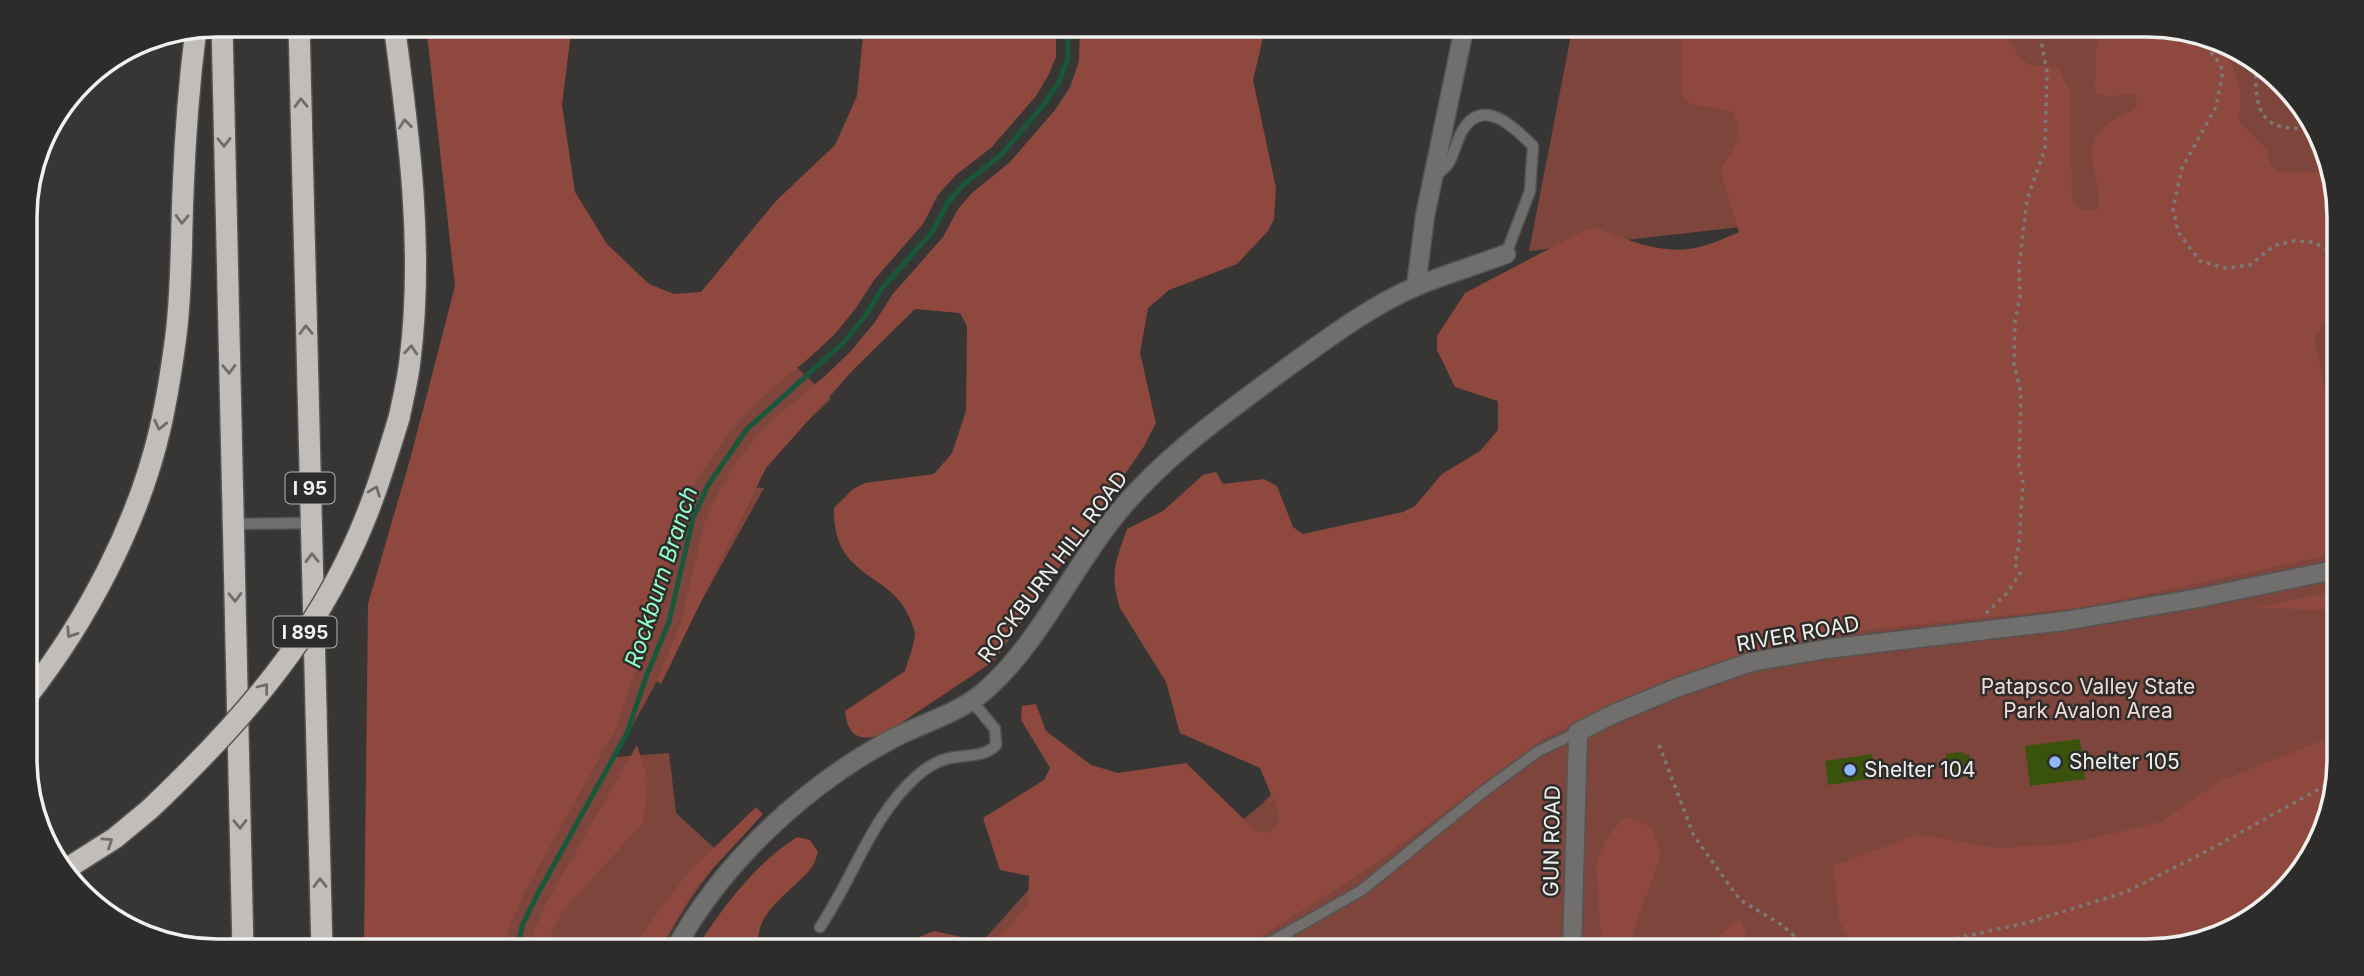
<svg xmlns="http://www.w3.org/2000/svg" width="2364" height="976" viewBox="0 0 2364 976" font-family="Inter,sans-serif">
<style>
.green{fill:#7e453c}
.forest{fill:#8f483e}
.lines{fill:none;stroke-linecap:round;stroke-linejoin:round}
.stream{stroke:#18573c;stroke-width:5}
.building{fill:#39530c}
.lane-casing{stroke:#555452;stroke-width:13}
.street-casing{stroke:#555452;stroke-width:21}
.highway-casing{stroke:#555452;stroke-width:24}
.path{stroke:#7b7a78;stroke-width:3.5;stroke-dasharray:3.5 5;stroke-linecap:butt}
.lane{stroke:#706f6e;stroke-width:10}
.street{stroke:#706f6e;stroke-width:18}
.highway{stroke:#c0bdbb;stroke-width:21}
.highway-bridge-casing{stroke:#555452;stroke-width:24;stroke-linecap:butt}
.highway-bridge{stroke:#c0bdbb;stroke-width:21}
.oneway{stroke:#6f6d6b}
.poi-dot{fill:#8db9fc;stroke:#2d2c2a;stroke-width:2.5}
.labels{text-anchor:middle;stroke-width:5;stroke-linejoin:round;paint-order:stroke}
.shield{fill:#2d2c2a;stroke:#b6b5b3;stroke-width:2}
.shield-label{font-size:19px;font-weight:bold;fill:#f0f0ee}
.street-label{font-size:21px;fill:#f0f0ee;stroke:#2d2c2a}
.park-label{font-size:21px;fill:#f0dad6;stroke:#2d2c2a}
.poi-label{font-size:21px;fill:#f0f0ee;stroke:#2d2c2a;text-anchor:start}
.water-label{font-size:23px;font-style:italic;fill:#91ffc8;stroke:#2d2c2a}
.rim{fill:none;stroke:#f0f0ee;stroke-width:3.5}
</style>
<rect width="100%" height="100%" fill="#373634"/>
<g class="green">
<polygon points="1573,25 2147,25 2220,39 2299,100 2338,192 2339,759 2325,832 2264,912 2159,951 974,951 1064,850 1208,848 1262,804 1384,667 1794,221 1529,251"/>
<path d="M778 350 831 399 738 486 764 488 615 757 669 753 676 813 723 856C698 886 678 917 661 951H432L426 487Z"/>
</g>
<g class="forest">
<path d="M1691 24 1999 25 2018 55 2029 65 2057 67 2070 91 2072 203 2084 210H2098C2104 184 2080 151 2100 131 2110 121 2125 114 2137 107L2136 93 2108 97 2095 92 2096 51 2099 39 2111 25 2147 24 2220 39 2227 44 2228 53 2241 93 2239 121 2268 151 2270 165 2281 172 2322 173 2329 170 2338 192V317L2322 326 2314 337 2327 396 2326 410 2336 419H2338L2339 553 2087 607 1800 637 1667 680 1544 738 1366 870 1238 951H884L934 931 989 943 1009 927 1028 904 1029 876 1000 870 983 818 1044 780 1050 768 1021 720 1022 706 1036 704 1046 731 1091 765 1118 773 1186 763 1256 831 1269 833 1278 824V811L1260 768 1180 733 1166 682 1120 608C1109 573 1116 561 1127 529L1163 511 1203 475 1216 472 1223 484 1264 479 1277 486 1293 527 1303 534 1403 512 1415 506 1442 474 1480 451 1498 430V401L1455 387 1437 350V336L1465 293 1583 231 1596 227C1628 241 1668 257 1703 246 1715 243 1727 237 1739 232L1720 170C1734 147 1745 138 1732 111L1690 104 1681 93V39L1687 27Z"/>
<polygon points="426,25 572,25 562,105 575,192 607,244 649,284 674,294 701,292 776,201 835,145 857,96 864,25 1056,25 1056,57 1048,76 1036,96 992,147 956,175 938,195 923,224 874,280 856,308 834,335 809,358 760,399 738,421 697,479 682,514 657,618 635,673 616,728 525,891 511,923 504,951 365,951 364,943 368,604 411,456 455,286"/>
<path d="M1080 25H1266L1253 80 1276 188 1274 219 1268 231 1237 264 1169 290 1148 308 1140 353 1156 423 1143 448 994 661 883 735C859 741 848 737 845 711L905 671C908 660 914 646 915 634 915 630 912 624 910 619 892 571 832 580 834 508L853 489 865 483 934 474 952 453 966 411 967 326 960 313 915 309 853 370 766 468 661 684 657 681 680 625 705 522 719 491 735 464 756 437 776 417 825 376 851 351 875 322 892 295 943 237 958 209 972 193 1009 163 1055 110 1070 87 1079 61Z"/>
<polygon points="2339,590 2339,610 2255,608"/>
<polygon points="2339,734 2339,759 2325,832 2264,912 2159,951 1856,951 1840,923 1833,866 1918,834 1995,848 2070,844 2160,822 2220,781"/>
<polygon points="637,745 648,782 643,823 564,909 543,951 529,951 534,930 547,902"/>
<polygon points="756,807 763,814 695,888 657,951 631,951 655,916 688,873"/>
<polygon points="1624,817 1650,826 1661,854 1627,951 1602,951 1596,863 1607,837"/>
<path d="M797 837 810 840 818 852C816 857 815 863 812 867 793 892 749 914 760 951H694C723 908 752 866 797 837Z"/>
<polygon points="1739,919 1746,930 1740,951 1702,951"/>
</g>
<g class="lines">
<polyline class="stream" points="517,951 522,926 536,897 627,733 646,677 669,622 693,518 708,485 747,429 843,343 866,315 883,287 933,231 948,202 964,184 1001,155 1045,103 1059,82 1068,59 1068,24"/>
</g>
<g class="building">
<polygon points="2080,739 2085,779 2030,786 2025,746"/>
<polygon points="1963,752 1964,755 1969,754 1972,772 1967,773 1967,776 1949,779 1946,754"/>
<polygon points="1872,754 1876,778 1828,785 1825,761"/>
</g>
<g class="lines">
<g class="lane-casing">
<g id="lane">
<path d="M1436 176C1440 172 1445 168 1448 164 1455 153 1457 138 1464 128 1485 97 1516 129 1533 146L1530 191 1506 254"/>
<polyline points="233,524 311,523"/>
<path d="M820 927C854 877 871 816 918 775 926 768 936 762 946 759 962 754 985 758 996 745L995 729 972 701"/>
<polyline points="1255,951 1362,890 1480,794 1537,752 1578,732"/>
</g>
</g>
<g class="street-casing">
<g id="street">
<polyline points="1416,286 1425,216 1465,24"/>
<path d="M674 951C721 864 803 787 890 740 923 722 960 714 988 688 1042 639 1073 566 1120 510 1167 454 1227 412 1285 369 1327 339 1370 306 1417 286 1446 274 1477 265 1506 254"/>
<polyline points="1572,951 1578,732 1609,716 1676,688 1751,662 1826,649 2064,621 2199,598 2339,569"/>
</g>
</g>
<g class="highway-casing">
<g id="highway">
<polyline points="222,24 243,951"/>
<polyline points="299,24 322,951"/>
<path d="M394 24C409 134 424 249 410 360 408 379 403 399 399 418"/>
<path d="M26 698C86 622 138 524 160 429 167 399 172 366 176 335 182 288 181 240 183 192 185 137 189 83 196 29"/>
<polyline points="63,871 115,838 150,809"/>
</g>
</g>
<g class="path">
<path d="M2119 24C2128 34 2142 30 2154 26"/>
<polyline points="2193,34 2216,58 2223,71 2216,107 2182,168 2173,209 2178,232 2200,261 2225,268 2250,265 2275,245 2294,241 2313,242 2331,251 2338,258"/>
<path d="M2256 66C2255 112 2260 132 2311 128"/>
<polyline points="1986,613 2007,593 2020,574 2015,564 2019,544 2023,483 2019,466 2021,393 2014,365 2015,321 2020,297 2019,267 2027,200 2045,148 2047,72 2038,24"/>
<polyline points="1659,745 1694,836 1740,900 1782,925 1811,951"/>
<polyline points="1863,951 1930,944 2026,923 2126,892 2211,849 2335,780"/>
</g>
<use href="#lane" class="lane"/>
<use href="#street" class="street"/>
<use href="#highway" class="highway"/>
<g class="highway-bridge-casing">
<path id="highway-bridge" d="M150 809C229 734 303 653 350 553 371 510 385 464 399 418"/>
</g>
<use href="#highway-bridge" class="highway-bridge"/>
</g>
<defs><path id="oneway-chevron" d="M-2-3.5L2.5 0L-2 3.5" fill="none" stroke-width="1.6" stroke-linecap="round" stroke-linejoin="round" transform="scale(1.75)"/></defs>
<g class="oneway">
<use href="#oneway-chevron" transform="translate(301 103) rotate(-91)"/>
<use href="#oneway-chevron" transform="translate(405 124) rotate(-96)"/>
<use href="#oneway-chevron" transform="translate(224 142) rotate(89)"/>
<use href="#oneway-chevron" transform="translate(182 219) rotate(92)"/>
<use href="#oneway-chevron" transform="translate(306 330) rotate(-91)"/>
<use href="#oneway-chevron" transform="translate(411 350) rotate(-85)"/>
<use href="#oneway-chevron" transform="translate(229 369) rotate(89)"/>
<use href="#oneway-chevron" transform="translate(160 425) rotate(102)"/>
<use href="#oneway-chevron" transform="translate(375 491) rotate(-69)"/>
<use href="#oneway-chevron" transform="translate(312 558) rotate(-91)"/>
<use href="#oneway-chevron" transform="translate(235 597) rotate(89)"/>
<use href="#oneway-chevron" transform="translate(71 633) rotate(123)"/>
<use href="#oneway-chevron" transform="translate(264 688) rotate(-52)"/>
<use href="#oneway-chevron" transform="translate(240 824) rotate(89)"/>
<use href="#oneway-chevron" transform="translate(108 842) rotate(-34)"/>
<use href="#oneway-chevron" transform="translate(320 883) rotate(-91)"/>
</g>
<g class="poi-dot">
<circle cx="2055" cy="762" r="7"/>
<circle cx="1850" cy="770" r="7"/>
</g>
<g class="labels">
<g class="shield">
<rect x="285.5" y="472.5" width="49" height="31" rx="5"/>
<rect x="273.5" y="616.5" width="63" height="31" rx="5"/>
</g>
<g class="shield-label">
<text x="310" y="495">I 95</text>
<text x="305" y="639">I 895</text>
</g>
<g class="street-label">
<text transform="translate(1053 567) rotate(-53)" y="7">ROCKBURN HILL ROAD</text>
<text transform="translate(1798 634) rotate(-10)" y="7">RIVER ROAD</text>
<text transform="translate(1552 841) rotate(-89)" y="7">GUN ROAD</text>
</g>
<g class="park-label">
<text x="2088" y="694">Patapsco Valley State<tspan x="2088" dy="24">Park Avalon Area</tspan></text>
</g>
<g class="poi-label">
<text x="2069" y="769">Shelter 105</text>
<text x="1864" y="777">Shelter 104</text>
</g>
<g class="water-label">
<text transform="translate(661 577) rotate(-72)" y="8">Rockburn Branch</text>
</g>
</g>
<path d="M0 0H2364V976H0ZM217 37H2147A180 180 0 0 1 2327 217V759A180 180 0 0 1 2147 939H217A180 180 0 0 1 37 759V217A180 180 0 0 1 217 37Z" fill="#2d2c2a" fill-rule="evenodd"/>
<path class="rim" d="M217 37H2147A180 180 0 0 1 2327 217V759A180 180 0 0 1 2147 939H217A180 180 0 0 1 37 759V217A180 180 0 0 1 217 37Z"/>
</svg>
